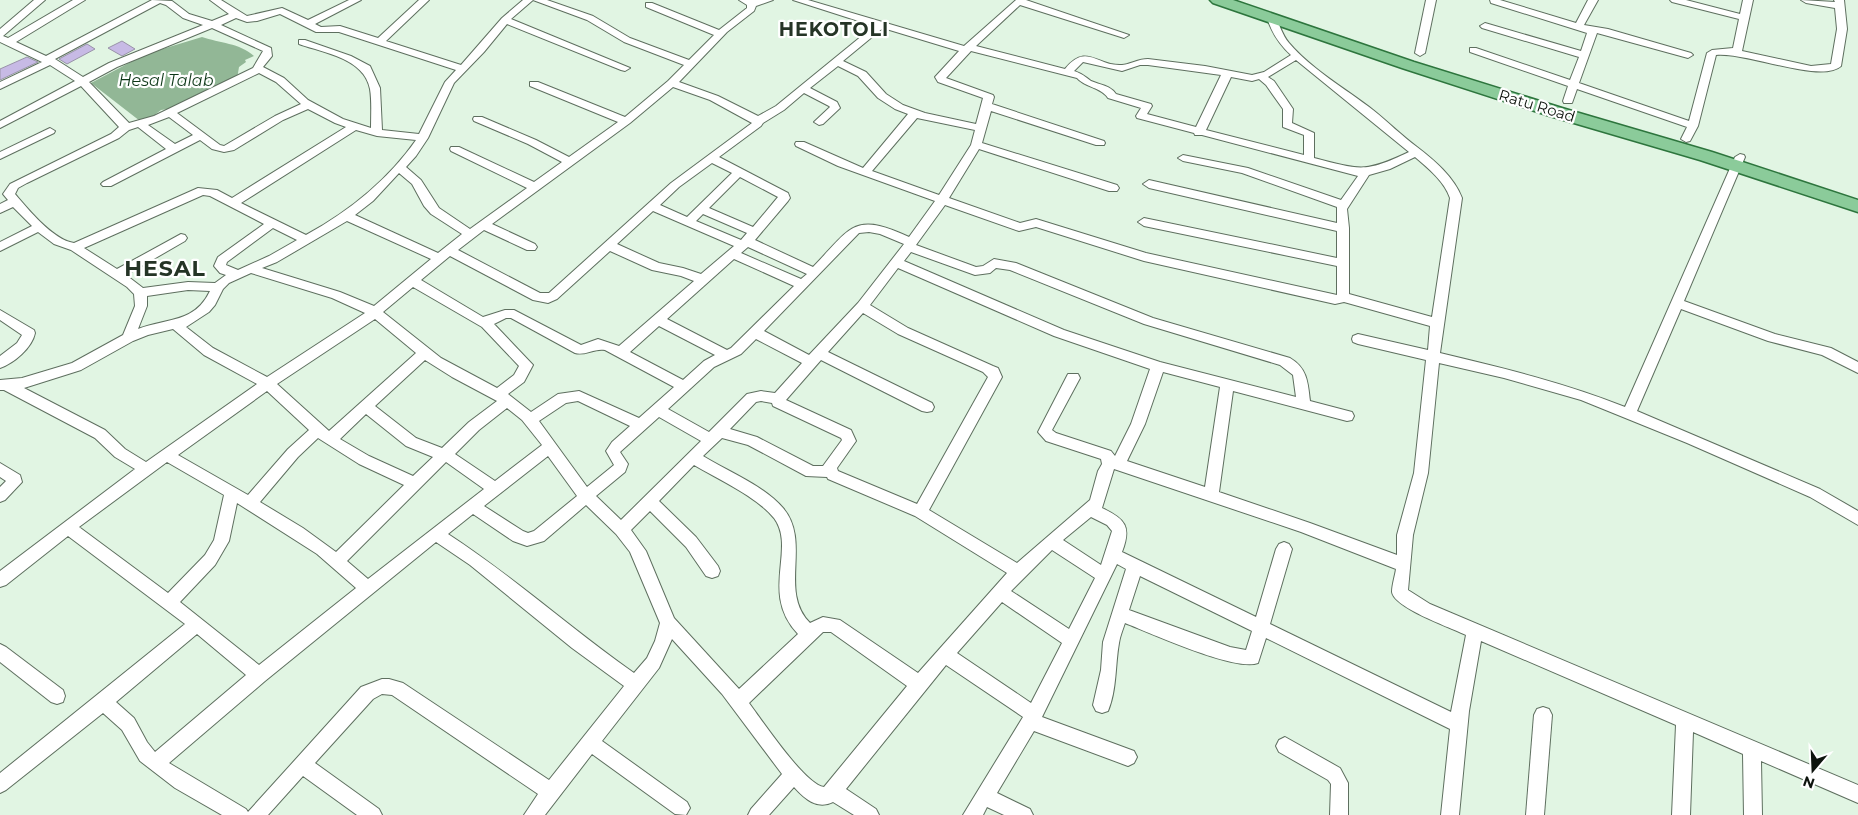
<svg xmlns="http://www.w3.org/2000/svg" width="1858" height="815" viewBox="0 0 1858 815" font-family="Montserrat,sans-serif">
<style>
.water{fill:#92b796}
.building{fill:#c7bae5;stroke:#9993a8}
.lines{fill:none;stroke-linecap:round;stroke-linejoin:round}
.street-casing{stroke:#5e6f5f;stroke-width:2}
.primary-casing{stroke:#2d753d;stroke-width:3}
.street{fill:#fff;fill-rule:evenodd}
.primary{fill:#8bcb9a;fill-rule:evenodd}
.labels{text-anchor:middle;stroke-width:4.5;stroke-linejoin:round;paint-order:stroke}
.far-street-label{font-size:15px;fill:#0e140e;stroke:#fff}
.far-water-label{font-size:16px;font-style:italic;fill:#0e3818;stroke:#fff}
.far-district-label{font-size:19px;font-weight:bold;letter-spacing:1px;fill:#253426;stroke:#fff}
.district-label{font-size:22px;font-weight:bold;letter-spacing:1px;fill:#253426;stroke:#fff}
</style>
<rect width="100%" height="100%" fill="#e1f5e3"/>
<path class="water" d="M202 37C219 43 240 43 254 56L245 60 246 62 239 67 237 79 175 108 161 110 152 117 140 121 91 83 146 54Z"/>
<g class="building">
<polygon points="122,41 135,49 122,56 108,48"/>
<polygon points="87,44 95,49 67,64 59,59"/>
<polygon points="27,57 38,62 0,80 0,69"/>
</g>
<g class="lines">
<g class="street-casing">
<g id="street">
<path d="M34 0H45L3 36 8 38 73 0H85L16 42 46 56 152 0 172 1 189 14 212 21 229 14 210 0H221L247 16 282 8 308 20 349 0H361L315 24 321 27 340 26 378 38 419 0H429L386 41 461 65 502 18 523 0H533L511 19 630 68 625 71 621 70 507 24 484 52 454 83 428 138 416 156 406 167 421 180 439 208 470 229 527 188 451 151 450 149 451 147H459L534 182 562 162 528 144 474 121 473 119 474 117H482L536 140 569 157 618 122 530 86V82H538L625 117 668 81 684 65 624 42 587 20 533 0H547L593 16 630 38 689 60 714 35 646 7V3H652L719 30 747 8V5L739 0H773L756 6 754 11 727 32 679 82 718 96 758 116 776 106 874 26 793 0H808L964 46 1016 0H1026L1129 35 1124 38 1121 37 1020 5 976 46 1065 69C1087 42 1097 67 1122 65 1131 64 1138 59 1148 59L1205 66 1252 75 1264 72 1291 55C1279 44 1272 33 1267 18L1272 15 1275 16C1280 25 1282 35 1289 43 1311 69 1346 89 1373 110 1388 122 1402 136 1417 147 1434 160 1454 177 1462 198L1440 353C1503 368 1565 383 1625 407L1735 157 1740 154 1744 155 1745 157 1684 301 1775 334 1831 348 1858 362V373L1822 355 1768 341 1681 309 1637 411 1820 489 1858 511V525L1810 497 1687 443 1581 400 1504 378 1439 363 1428 473 1413 535 1408 590 1430 604 1858 785V803L1761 761 1762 815H1744L1743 754 1693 732 1690 815H1672L1676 725 1481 641 1469 711 1459 815H1441L1450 729 1266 638 1258 663C1236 672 1150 633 1125 623 1123 629 1120 636 1119 643 1115 665 1117 689 1108 711L1102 713 1096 711 1093 705 1101 670 1103 642 1126 569 1117 564 1042 717 1134 751 1137 757 1134 763 1128 766 1034 731 997 793 1030 809 1033 815H1004L987 807 983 815H963L1023 717 946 665 846 789 876 809 879 815H854L833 802C817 810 805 799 794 787L769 815H748L751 809 782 774 722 694 672 639 659 668 602 741 687 802 690 808 686 815 675 814 592 754 545 815H524L538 794 392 695 382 694 373 699 315 763 379 809 382 815H357L303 776 268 815H222L175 788 140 761 122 730 103 713 6 790 0 793V773L185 624 68 536 6 585 0 587V571L135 469 115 457 95 438 4 390H0V380L22 378 72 363 123 335 135 306 134 294 127 287 71 250 54 244 38 232 0 251V242L32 226 13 207 0 213V204L8 200 3 194 10 184 111 134 119 127 81 86 0 128V121L75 81 50 65 0 89V82L42 62 0 42V29ZM160 3 166 5 183 18 203 25 109 63 83 77 55 59ZM280 14 316 32H339L456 70 445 82 419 134 382 130 380 88 370 66 351 56 305 40H299V44C324 53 364 58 370 89 372 101 371 115 371 128L343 119 308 100 284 78 263 67 272 56 271 48 221 25 236 18 247 22 257 21ZM212 28 263 51 253 68 154 116 129 123 89 82 117 67ZM883 28 959 51 935 77 938 82 983 98 976 124 925 113 903 105 886 94 866 72 843 61ZM971 51 1077 78C1086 88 1101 87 1108 98L1141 108 1136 116 1137 118 1194 133 1195 135H1202L1358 176 1341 200 1248 168 1183 155 1178 158 1183 161 1242 173 1337 207V223L1149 180 1143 184 1149 188 1337 231V258L1144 218 1138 222 1144 226 1337 266V295L1146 253 1036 219 1020 223 949 198 979 149 1109 191H1117L1119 188 1117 185 982 143 991 111 1096 145H1104L1105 143 1104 141 992 104 994 97 993 95 946 78ZM1296 60 1409 152C1365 173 1361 170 1314 158V133L1292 123 1293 109 1274 81 1268 77ZM1083 62 1122 71 1140 65H1148L1221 75 1196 127 1147 114 1152 106 1151 104 1116 94C1110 85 1100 85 1091 81 1084 76 1083 74 1074 71ZM838 66 858 76 878 98 895 109 908 114 863 168 804 142H796L795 144 796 146 838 166 935 201 909 237C853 211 851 228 813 267L755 240 788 201 790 198 788 193 719 157 761 126 763 123 784 110 804 93 829 106 830 107 814 122 819 125 823 124 840 108 837 102 810 88ZM259 73 276 82 301 104 275 116 224 146 220 145 177 113ZM1231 77 1252 81 1259 79 1266 85 1283 109V127L1304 135V155L1206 130ZM673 87 710 100 752 123 671 183 549 293H540L458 250 484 230 527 250H535L537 247 535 244 492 224 630 123ZM308 109 335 123 346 127 232 198 217 190 198 188 74 243C53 240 28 209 15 194L18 188 27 183 119 138 129 130 138 127 166 149 103 182 101 184 103 186H111L200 140 212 149 224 152 234 150 283 120ZM169 117 193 135 175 144 148 125ZM917 118 975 130 971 145 939 195 872 171ZM356 130 377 136 416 140C388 180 348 212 306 235L241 203ZM1415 157C1429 169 1444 181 1450 198L1432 317 1349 294V228L1347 209 1369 175 1390 169ZM712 163 732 173 687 217 660 205 679 187ZM399 173 412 184 424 206 431 214 462 234 438 253 355 215 373 201ZM740 177 778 197 753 227 709 208ZM203 195 210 196 264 224 218 257 214 266 220 273 226 275 215 283 188 282 143 288 126 275 185 241 187 238 185 235 181 234 117 269 84 248ZM945 205 1019 231 1036 227 1144 261 1335 304 1344 302 1430 326 1428 350 1358 334 1353 336 1352 339 1353 342 1358 344 1426 360 1414 473 1397 535V555L1310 523 1219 492 1233 391 1347 421 1352 420 1354 416 1352 412 1310 401C1308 382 1307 368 1290 358L1153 318 1016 263 994 259 983 266 976 267 916 245ZM653 211 734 246 701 274 683 268 659 263 617 244ZM703 214 747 233 741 240 696 221ZM347 221 431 259 374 306 340 292 262 268 277 262ZM273 228 297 240 269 256 238 270 226 265 227 262ZM869 232 880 234 904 244 858 303 809 355 764 331 859 233ZM748 247 807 274 801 279 741 253ZM610 251 652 270 681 276 694 281 619 346 598 339 581 345 514 310H505L483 317 421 280 450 256 533 300 548 303 557 299ZM911 252 975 275 990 273 996 268 1010 270 1144 324 1280 365 1293 375 1296 397 1160 362 1064 330 904 261ZM734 259 794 286 731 348 727 350 667 319ZM898 268 1054 336 1150 369 1131 424 1115 456 1111 451 1056 433 1052 430 1080 378 1078 374H1068L1038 432 1046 441 1101 459 1102 464 1098 471 1090 500 1017 563 929 510 1002 377 998 368 993 366 908 328 870 305ZM251 273 332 298 365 313 267 377 213 348 186 327 209 312 215 305 223 289 229 283ZM413 287 482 327 519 366 514 375 497 388 441 358 383 312ZM188 290 210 291C195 323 167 318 138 329L147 306V296ZM863 313 898 334 983 372 988 377 917 504 838 471 837 468 856 441 851 430 786 400 821 360 922 411 927 412 932 411 934 407 932 403 828 352ZM506 318H511L575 353C585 356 594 348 605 350L674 387 639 418 579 391 558 394 531 412 508 394 524 382 533 365 494 324ZM375 319 416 353 329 431 277 384ZM659 326 715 355 704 361 683 380 630 352ZM173 329 204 355 257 384 146 462 125 449 105 430 24 388 81 370 133 341 148 335ZM756 339 802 363 775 393 761 391 747 394 709 432 668 409 714 367 741 354ZM425 360 452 377 497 401 469 422 442 448 416 438 375 406ZM1163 372 1220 387 1205 487 1127 461 1145 424ZM267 391 309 430 288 449 248 495 178 455ZM578 401 630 426 612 442 606 451 614 465 587 487 539 421 566 403ZM761 401 772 403 773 406 841 438 842 440 823 466H813L757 437 730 429 756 402ZM507 408 522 420 542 445 495 481 455 454 479 430ZM366 414 406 446 433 457 413 476 369 456 340 439ZM659 417 701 441 621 520 596 496 625 472 628 464 620 452ZM318 438 359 464 404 485 336 552 303 528 260 502 298 457ZM722 438 748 445 806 476 827 477 828 479 915 516 1007 573 918 673 840 620 823 617 810 623C778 591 812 542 783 508 763 485 729 472 703 456ZM548 456 577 496 534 531 528 533 523 531 484 506ZM167 462 224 495 214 540 205 555 168 593 79 527ZM446 462 484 489 368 579 347 561ZM694 465C719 480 756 496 774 518 797 549 759 593 798 634L739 689 674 618 646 551 631 530 650 511 686 547 706 576 712 578 718 576 720 571 718 566 696 537 659 501ZM1114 469 1301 532 1396 569C1395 576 1392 585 1392 592 1394 608 1452 628 1466 635L1451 712 1270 624 1292 549 1289 544 1284 542 1279 544 1276 549 1256 617 1122 552C1132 526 1125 519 1102 508ZM237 503 317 554 356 588 259 665 180 602 215 565 229 541ZM586 505 616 534 630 552 660 623 655 641 647 658 634 673C571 629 513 576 448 534L473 514 513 541 527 546 544 541ZM1091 517 1107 525 1112 531 1101 565 1063 540ZM436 542 470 565 572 648 624 686 549 780 403 683 389 679H382L361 687 248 812 246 809 169 763 265 681ZM1052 550 1095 578 1069 629 1011 591ZM1140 576 1252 631 1246 650 1230 647 1129 610ZM1002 602 1062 643 1031 703 957 653ZM823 632H831L907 686 824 787C805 785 761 719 749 703ZM197 634 246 675 155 752 147 742 134 718 116 702Z"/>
<polygon points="1426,0 1436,0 1425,53 1420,56 1415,53"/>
<path d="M1490 0H1500L1576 23 1588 0H1598L1584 25 1608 29 1691 53 1693 55 1688 58 1597 33 1579 83 1689 121 1707 53 1712 50 1733 48 1739 19 1672 2 1670 0H1686L1740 14 1743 0H1753L1742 51 1811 66 1831 64 1837 29 1835 8 1806 3 1801 0 1835 2 1834 0H1844L1847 29 1841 66C1821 84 1747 52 1716 55L1698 126 1690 141 1686 142 1681 139 1687 127 1577 89 1572 103H1564L1563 101 1568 86 1470 52V48H1476L1570 80 1579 57 1482 28 1480 26 1485 23 1581 51 1587 33 1491 3Z"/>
<polygon points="50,128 55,131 54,133 0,159 0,152"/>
<path d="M0 310 34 330 35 333C32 348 14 363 0 368V356L17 343 22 335 0 320Z"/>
<polygon points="0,463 20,475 22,482 5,500 0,502 0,487 6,481 0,477"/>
<polygon points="0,644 6,647 63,690 65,696 63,702 57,704 51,702 0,662"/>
<polygon points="1543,707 1549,709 1552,715 1544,815 1526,815 1534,715 1537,709"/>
<polygon points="1285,737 1340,768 1348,783 1348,815 1330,815 1331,784 1328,780 1279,752 1276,746 1279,740"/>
</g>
</g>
<g class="primary-casing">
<polygon id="primary" points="1210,0 1233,0 1414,62 1562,108 1712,152 1858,200 1858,212 1700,160 1550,116 1402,68 1213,3"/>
</g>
<use href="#street" class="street"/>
<use href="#primary" class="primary"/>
</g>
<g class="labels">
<g class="far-street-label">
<text transform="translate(1537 106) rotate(17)" y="5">Ratu Road</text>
</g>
<g class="far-water-label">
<text x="166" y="86">Hesal Talab</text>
</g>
<g class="far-district-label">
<text x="834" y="36">HEKOTOLI</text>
</g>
<g class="district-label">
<text x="165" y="276">HESAL</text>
</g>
</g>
<g transform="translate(1813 770) rotate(199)" stroke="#ffffff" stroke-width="4" paint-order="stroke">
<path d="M0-4L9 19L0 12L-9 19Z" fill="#0e140e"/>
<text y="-8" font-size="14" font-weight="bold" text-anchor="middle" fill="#0e140e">N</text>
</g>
</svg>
